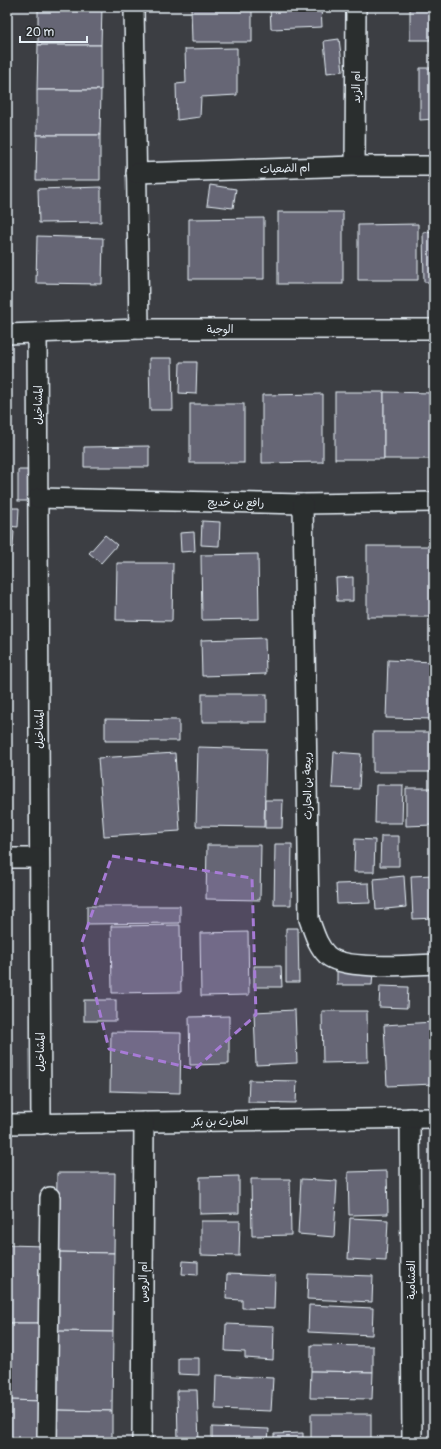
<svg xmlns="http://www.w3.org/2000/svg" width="441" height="1449" viewBox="0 0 441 1449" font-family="Pangolin,'Playpen Sans Arabic',sans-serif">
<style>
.building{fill:#666675;stroke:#e8f1f8}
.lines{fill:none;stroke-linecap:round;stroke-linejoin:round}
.minor-casing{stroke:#e8f1f8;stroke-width:22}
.minor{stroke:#2a2d2e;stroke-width:19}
.marked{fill:#a77bd6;fill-opacity:0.2;stroke:#a77bd6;stroke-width:3;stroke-dasharray:8 5;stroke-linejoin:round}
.labels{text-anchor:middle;stroke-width:3;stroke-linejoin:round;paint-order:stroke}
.street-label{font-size:11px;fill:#e8f1f8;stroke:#2a2d2e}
</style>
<rect width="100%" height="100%" fill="#3c3e43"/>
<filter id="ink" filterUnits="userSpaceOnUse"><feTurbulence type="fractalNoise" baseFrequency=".025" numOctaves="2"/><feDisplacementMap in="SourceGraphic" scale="8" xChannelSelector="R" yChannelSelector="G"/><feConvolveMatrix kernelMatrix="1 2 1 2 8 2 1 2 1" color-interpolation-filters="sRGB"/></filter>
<g filter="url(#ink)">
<g class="building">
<polygon points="38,7 102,7 101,45 38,45"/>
<polygon points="191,7 252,7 252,42 192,42"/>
<polygon points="270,7 321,7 322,27 271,29"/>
<rect x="410" y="7" width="24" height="33"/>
<polygon points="339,39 343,71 327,73 324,41"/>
<polygon points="38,45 101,45 101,90 37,90"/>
<polygon points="237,48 237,95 201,97 200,117 177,120 176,84 186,83 185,49"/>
<polygon points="420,68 434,68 434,119 420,120"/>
<polygon points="37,90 101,90 100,135 37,135"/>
<polygon points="37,135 100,135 100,180 36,180"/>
<polygon points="210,185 236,189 233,208 207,205"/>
<polygon points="101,187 101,222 39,223 38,189"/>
<polygon points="7,205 8,205 7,247"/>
<rect x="278" y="212" width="65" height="72"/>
<polygon points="264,218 264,279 189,279 189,219"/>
<polygon points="418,224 418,280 358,280 358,225"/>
<polygon points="434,231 434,282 424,282 423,232"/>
<polygon points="37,236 103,238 102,284 36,283"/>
<polygon points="149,358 172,358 173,410 150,410"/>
<polygon points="180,362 197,362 196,394 179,393"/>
<rect x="335" y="392" width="49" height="67"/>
<polygon points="384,392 433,393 432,459 384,459"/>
<polygon points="433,393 434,393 434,459 432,459"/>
<polygon points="323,394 323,462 262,463 262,395"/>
<rect x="190" y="404" width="54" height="59"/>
<polygon points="149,446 149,467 84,467 84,447"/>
<rect x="18" y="470" width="15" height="31"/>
<polygon points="7,508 19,508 18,527 7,526"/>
<polygon points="202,521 220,522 219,546 201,545"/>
<polygon points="7,531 14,531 13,547 7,547"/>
<polygon points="194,532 195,551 181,552 180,533"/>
<polygon points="105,535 117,545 101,563 89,553"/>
<rect x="367" y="546" width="67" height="71"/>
<polygon points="258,554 259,619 202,620 201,555"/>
<polygon points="117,563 173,563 172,621 116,620"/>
<polygon points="353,577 353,601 337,601 336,578"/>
<polygon points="265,638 266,674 202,676 201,640"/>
<polygon points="388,660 434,662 434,719 386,718"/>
<rect x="202" y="694" width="65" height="28"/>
<polygon points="105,719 179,720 179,741 105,741"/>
<rect x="373" y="732" width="58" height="40"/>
<polygon points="198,747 266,749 264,827 196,826"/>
<polygon points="334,752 361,754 359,789 332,788"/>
<polygon points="175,753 180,831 104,836 98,758"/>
<polygon points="376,785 403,785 402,823 375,823"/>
<polygon points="406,788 433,788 433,825 406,826"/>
<polygon points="265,800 283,800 282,828 265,828"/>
<polygon points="381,836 399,836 399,866 380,866"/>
<polygon points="355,839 375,840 374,872 354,872"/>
<polygon points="275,844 292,844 291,905 274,905"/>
<polygon points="207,845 261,845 260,900 206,899"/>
<polygon points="434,875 434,918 413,919 411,876"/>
<polygon points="404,876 406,907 376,910 374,879"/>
<polygon points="369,883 370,903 337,904 336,884"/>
<polygon points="87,906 180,906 180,923 87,924"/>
<rect x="7" y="916" width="2" height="14"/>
<polygon points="180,925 181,992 112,993 111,926"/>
<polygon points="286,928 298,928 299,982 286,982"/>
<polygon points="248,932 249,995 201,996 200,933"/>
<polygon points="254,966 281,966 282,987 254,987"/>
<polygon points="337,971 373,972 372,985 337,985"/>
<polygon points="380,986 408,987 407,1008 379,1007"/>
<rect x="84" y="1000" width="32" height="21"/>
<polygon points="295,1010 297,1063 256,1065 254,1012"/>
<polygon points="322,1011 367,1011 368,1062 323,1063"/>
<polygon points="229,1016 229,1064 190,1065 189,1017"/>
<polygon points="434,1022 434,1084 387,1086 384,1025"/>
<polygon points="111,1032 181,1033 180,1093 110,1091"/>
<polygon points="7,1056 13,1056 13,1069 7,1070"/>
<polygon points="249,1080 297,1081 296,1103 248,1102"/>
<polygon points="387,1171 388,1214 349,1215 348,1172"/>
<polygon points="57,1173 115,1173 114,1253 56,1252"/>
<polygon points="239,1176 239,1213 200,1214 200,1177"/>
<polygon points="251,1179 290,1179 291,1235 252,1236"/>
<polygon points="301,1179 337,1181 334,1237 298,1234"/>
<polygon points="350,1218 388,1220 386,1261 348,1259"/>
<polygon points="201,1221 240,1221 239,1256 201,1255"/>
<polygon points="7,1245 45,1246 43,1323 7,1323"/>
<polygon points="56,1252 114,1253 113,1332 55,1331"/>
<polygon points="183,1261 198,1262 198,1275 182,1274"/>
<polygon points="227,1274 275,1276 274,1309 242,1308 242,1300 226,1299"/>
<polygon points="308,1274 373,1276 372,1302 307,1299"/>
<polygon points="309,1305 373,1308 372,1335 308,1332"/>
<polygon points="7,1323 43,1323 42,1401 7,1400"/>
<polygon points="226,1324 274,1326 273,1360 245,1358 245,1352 225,1351"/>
<polygon points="55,1331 113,1332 112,1411 54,1410"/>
<polygon points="311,1345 373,1346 373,1372 311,1371"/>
<polygon points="178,1358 199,1358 199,1375 178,1374"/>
<polygon points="311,1371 373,1372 372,1399 310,1398"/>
<polygon points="216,1375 273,1378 271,1411 215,1409"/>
<polygon points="177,1390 197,1390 199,1442 178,1442"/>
<polygon points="7,1400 42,1401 41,1442 7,1442"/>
<polygon points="54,1410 112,1411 112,1442 53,1442"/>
<rect x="311" y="1414" width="60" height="27"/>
<polygon points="212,1427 269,1429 268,1442 212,1442"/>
<polygon points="303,1433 303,1442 274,1442 274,1434"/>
<rect x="311" y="1441" width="60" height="1"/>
</g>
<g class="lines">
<g class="minor-casing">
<g id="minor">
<polyline points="134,7 139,329"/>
<polyline points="355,166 356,7"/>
<polyline points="136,173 355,166 434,166"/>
<polyline points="37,333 41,1124"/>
<polyline points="7,334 139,329 434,329"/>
<polyline points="38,498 303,504 434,502"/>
<path d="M303 504 309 919C314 932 317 945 327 955 343 971 411 965 434 964"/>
<polyline points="7,858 39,858"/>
<polyline points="410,1118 412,1442"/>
<polyline points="7,1124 434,1118"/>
<polyline points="47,1442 50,1197"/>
<polyline points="142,1442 144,1122"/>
</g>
</g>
<use href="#minor" class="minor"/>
</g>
</g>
<path class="marked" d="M112 856 252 878 256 1015 195 1069 109 1049 82 942Z"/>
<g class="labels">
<g class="street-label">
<text transform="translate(356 87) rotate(-90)" y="4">ام الزبد</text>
<text transform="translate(285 168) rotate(-2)" y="4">ام الضعيات</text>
<text x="220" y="333">الوجبة</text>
<text transform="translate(38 405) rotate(-90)" y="4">المشاخيل</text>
<text transform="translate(236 502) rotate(1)" y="4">رافع بن خديج</text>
<text transform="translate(39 729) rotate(-90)" y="4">المشاخيل</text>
<text transform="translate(307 786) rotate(-91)" y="4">ربيعة بن الحارث</text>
<text transform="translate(40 1052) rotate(-90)" y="4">المشاخيل</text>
<text transform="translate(220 1121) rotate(-1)" y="4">الحارث بن بكر</text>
<text transform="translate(411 1280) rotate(-90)" y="4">الغشامية</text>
<text transform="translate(143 1282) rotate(-90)" y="4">ام الروس</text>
</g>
</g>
<rect width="441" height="1449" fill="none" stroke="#2a2d2e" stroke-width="24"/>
<rect x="12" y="12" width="417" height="1425" fill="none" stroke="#e8f1f8" stroke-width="1.5" filter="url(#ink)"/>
<path d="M20 36v6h67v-6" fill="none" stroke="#e8f1f8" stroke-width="2"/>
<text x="26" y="36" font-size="12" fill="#e8f1f8" stroke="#2a2d2e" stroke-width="3" paint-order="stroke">20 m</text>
</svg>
